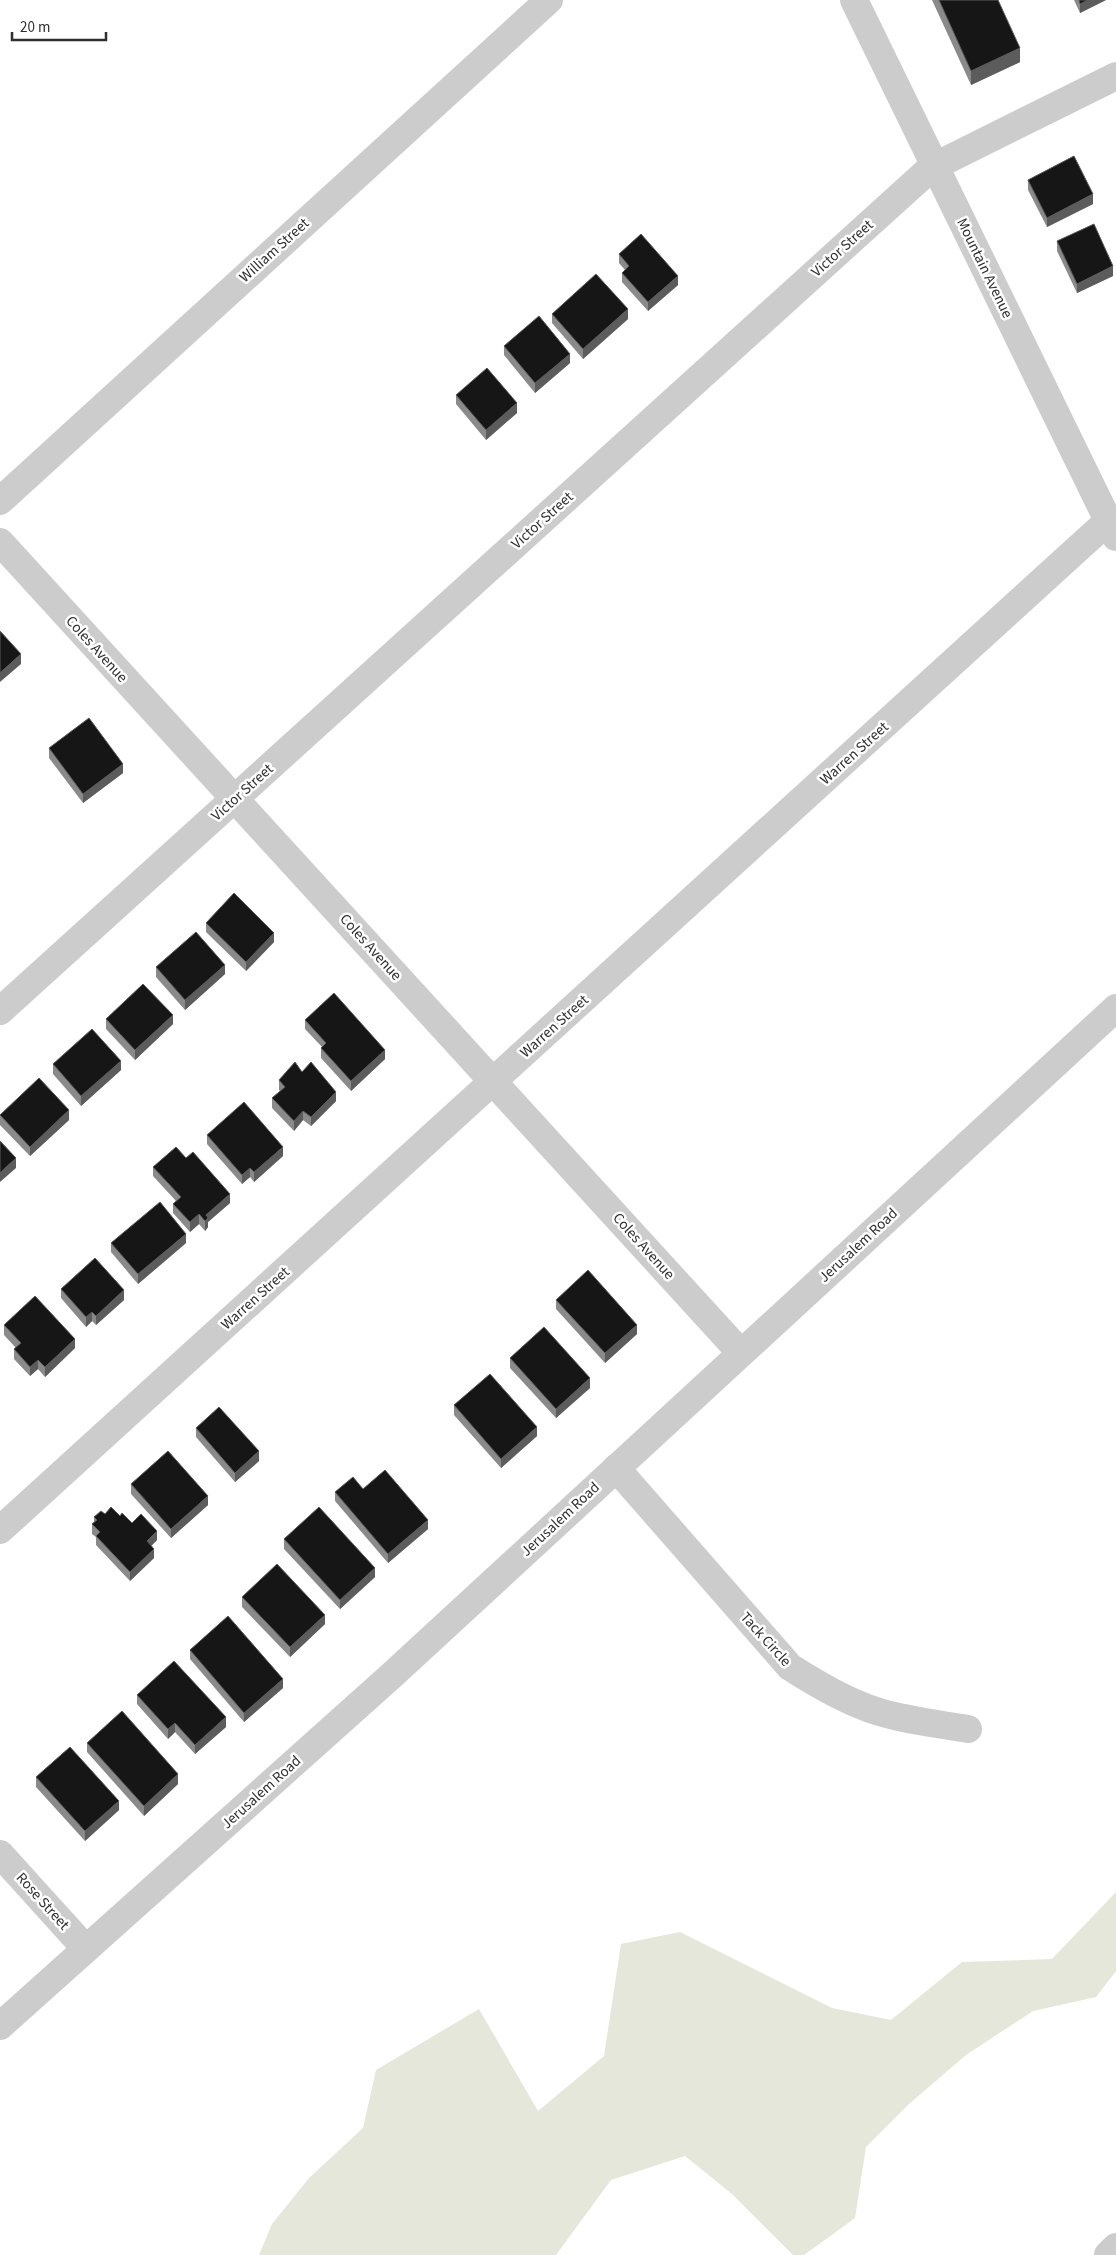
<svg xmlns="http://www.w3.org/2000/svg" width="1116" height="2255" viewBox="0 0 1116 2255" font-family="'Source Sans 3',sans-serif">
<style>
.green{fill:#e5e7db}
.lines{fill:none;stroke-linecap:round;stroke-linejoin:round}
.minor{stroke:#ccc;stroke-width:28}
.wall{fill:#8a8a8a}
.shaded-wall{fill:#5c5c5c}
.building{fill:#161616;stroke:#5c5c5c}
.labels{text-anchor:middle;stroke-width:5;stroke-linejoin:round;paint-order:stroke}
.street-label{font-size:15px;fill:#2f2f2f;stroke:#fff}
</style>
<rect width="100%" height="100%" fill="#fff"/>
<polygon class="green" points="1116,1892 1116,1971 1096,1997 1033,2011 966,2055 909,2104 866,2147 855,2218 804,2255 793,2255 732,2194 685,2156 611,2180 556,2255 259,2255 272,2224 309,2178 363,2128 376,2070 479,2009 538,2111 604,2056 621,1944 680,1932 832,2008 891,2020 962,1962 1052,1959"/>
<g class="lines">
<g class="minor">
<polyline points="854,0 1116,537"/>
<polyline points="0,501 549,0"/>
<polyline points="0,542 741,1353"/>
<polyline points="0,1011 931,168 1116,76"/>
<path d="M616 1468 790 1667C812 1681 835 1695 860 1705 892 1719 934 1723 968 1729"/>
<polyline points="0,1530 1108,521"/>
<polyline points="0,1854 86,1949"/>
<polyline points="0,2026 391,1676 1116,1008"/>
<polyline points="1108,2255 1116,2247"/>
</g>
</g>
<g class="wall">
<polygon points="932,0 998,0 1020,62 971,85"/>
<polygon points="1074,0 1106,0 1080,13"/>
<polygon points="1028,180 1093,204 1047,227 1028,190"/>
<polygon points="1057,241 1113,276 1077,293 1057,251"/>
<polygon points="619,254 678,285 648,311 622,282 622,273 625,270 619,263"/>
<polygon points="552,314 628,319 583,359 552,323"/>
<polygon points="504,346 570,363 535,393 504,355"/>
<polygon points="456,395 517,413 486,440 456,404"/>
<polygon points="49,748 123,773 83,803 49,758"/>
<polygon points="206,923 274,942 246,971 206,932"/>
<polygon points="156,967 225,974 185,1010 156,977"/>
<polygon points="106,1019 173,1024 135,1060 106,1029"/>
<polygon points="305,1020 385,1059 351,1091 321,1058 321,1048 322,1047 305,1029"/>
<polygon points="53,1064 121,1070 81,1106 53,1074"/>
<polygon points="302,1072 336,1101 311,1126 303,1120 294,1131 272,1108 272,1098 280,1091 279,1090 279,1080"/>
<polygon points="0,1115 69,1120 30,1156 0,1125"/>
<polygon points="207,1135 283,1156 254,1182 250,1177 242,1184 207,1144"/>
<polygon points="186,1158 230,1203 208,1222 208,1227 205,1231 199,1224 190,1232 173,1213 173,1204 176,1201 153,1176 153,1167"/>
<polygon points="111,1243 186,1243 138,1284 111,1252"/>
<polygon points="61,1289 124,1300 96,1325 92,1321 86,1327 61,1298"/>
<polygon points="556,1300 637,1334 605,1363 556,1309"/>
<polygon points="4,1325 75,1348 45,1377 38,1369 30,1376 14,1359 14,1349 16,1348 4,1335"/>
<polygon points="510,1358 590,1388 556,1418 510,1368"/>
<polygon points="454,1405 537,1436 501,1468 454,1415"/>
<polygon points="196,1428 259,1461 235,1482 196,1437"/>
<polygon points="131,1484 208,1505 171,1538 131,1494"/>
<polygon points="363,1489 428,1529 388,1563 335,1501 335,1492"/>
<polygon points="105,1514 120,1516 157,1540 151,1546 154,1558 130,1581 96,1545 96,1537 92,1534 92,1524 94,1523 94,1517"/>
<polygon points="284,1539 375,1577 340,1609 284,1549"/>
<polygon points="242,1597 325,1624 290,1657 242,1607"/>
<polygon points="190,1650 283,1688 244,1722 190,1659"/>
<polygon points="137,1695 226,1727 195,1754 175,1732 168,1739 137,1704"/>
<polygon points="87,1743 178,1784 144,1816 87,1752"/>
<polygon points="36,1777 119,1810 85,1841 36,1787"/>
</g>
<g class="shaded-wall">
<polygon points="1088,0 1106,0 1080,13 1080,4"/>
<polygon points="1020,48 1020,62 971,85 971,71"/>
<polygon points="1093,194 1093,204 1047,227 1047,218"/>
<polygon points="1113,266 1113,276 1077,293 1077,284"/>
<polygon points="678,276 678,285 648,311 648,302"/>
<polygon points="628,309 628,319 583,359 583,349"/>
<polygon points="570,354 570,363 535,393 535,383"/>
<polygon points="517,403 517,413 486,440 486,430"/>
<polygon points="21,654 21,664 0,682 0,673"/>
<polygon points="123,764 123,773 83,803 83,794"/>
<polygon points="274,933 274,942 246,971 246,962"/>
<polygon points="225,965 225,974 185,1010 185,1000"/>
<polygon points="173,1015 173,1024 135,1060 135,1050"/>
<polygon points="385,1050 385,1059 351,1091 351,1081"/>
<polygon points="121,1061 121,1070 81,1106 81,1096"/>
<polygon points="336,1092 336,1101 311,1126 311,1117"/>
<polygon points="69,1110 69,1120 30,1156 30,1147"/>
<polygon points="303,1111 303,1120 294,1131 294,1121"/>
<polygon points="283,1147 283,1156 254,1182 254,1172"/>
<polygon points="16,1158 16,1168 0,1182 0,1173"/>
<polygon points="250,1168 250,1177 242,1184 242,1175"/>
<polygon points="230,1194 230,1203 208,1222 208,1227 205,1231 205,1221 206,1215"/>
<polygon points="199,1214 199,1224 190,1232 190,1222"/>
<polygon points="186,1234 186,1243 138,1284 138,1274"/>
<polygon points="124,1290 124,1300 96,1325 96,1316"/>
<polygon points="92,1312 92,1321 86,1327 86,1317"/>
<polygon points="637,1325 637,1334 605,1363 605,1353"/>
<polygon points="75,1339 75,1348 45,1377 45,1367"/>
<polygon points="38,1360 38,1369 30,1376 30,1367"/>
<polygon points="590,1378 590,1388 556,1418 556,1409"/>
<polygon points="537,1427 537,1436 501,1468 501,1459"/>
<polygon points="259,1451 259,1461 235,1482 235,1473"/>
<polygon points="208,1496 208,1505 171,1538 171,1529"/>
<polygon points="428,1520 428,1529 388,1563 388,1554"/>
<polygon points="157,1531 157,1540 147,1550 147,1541"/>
<polygon points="154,1549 154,1558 130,1581 130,1572"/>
<polygon points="375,1568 375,1577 340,1609 340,1600"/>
<polygon points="325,1615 325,1624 290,1657 290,1647"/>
<polygon points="283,1679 283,1688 244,1722 244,1713"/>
<polygon points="226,1717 226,1727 195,1754 195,1745"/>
<polygon points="175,1723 175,1732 168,1739 168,1729"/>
<polygon points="178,1774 178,1784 144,1816 144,1806"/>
<polygon points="119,1801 119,1810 85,1841 85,1831"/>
</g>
<g class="building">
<polygon points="939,0 998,0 1020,48 971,71"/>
<polygon points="1079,0 1088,0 1080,4"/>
<polygon points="1074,156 1093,194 1047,218 1028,180"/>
<polygon points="1094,224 1113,266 1077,284 1057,241"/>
<polygon points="641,234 678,276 648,302 622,273 629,266 619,254"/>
<polygon points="596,274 628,309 583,349 552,314"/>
<polygon points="539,316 570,354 535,383 504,346"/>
<polygon points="487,368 517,403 486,430 456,395"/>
<polygon points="0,631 21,654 0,673"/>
<polygon points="89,718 123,764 83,794 49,748"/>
<polygon points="234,893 274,933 246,962 206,923"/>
<polygon points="196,932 225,965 185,1000 156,967"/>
<polygon points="143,984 173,1015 135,1050 106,1019"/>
<polygon points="334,993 385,1050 351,1081 321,1048 326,1043 305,1020"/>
<polygon points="92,1029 121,1061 81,1096 53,1064"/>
<polygon points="295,1062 302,1072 311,1062 336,1092 311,1117 303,1111 294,1121 272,1098 285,1087 279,1080"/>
<polygon points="39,1078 69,1110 30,1147 0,1115"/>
<polygon points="244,1102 283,1147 254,1172 250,1168 242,1175 207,1135"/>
<polygon points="0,1141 16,1158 0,1173"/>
<polygon points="176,1147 186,1158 193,1152 230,1194 206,1215 208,1218 205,1221 199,1214 190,1222 173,1204 181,1197 153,1167"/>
<polygon points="160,1202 186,1234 138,1274 111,1243"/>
<polygon points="95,1258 124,1290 96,1316 92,1312 86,1317 61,1289"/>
<polygon points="588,1270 637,1325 605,1353 556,1300"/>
<polygon points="35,1296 75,1339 45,1367 38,1360 30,1367 14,1349 21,1343 4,1325"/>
<polygon points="544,1327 590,1378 556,1409 510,1358"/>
<polygon points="490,1374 537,1427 501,1459 454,1405"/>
<polygon points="219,1407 259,1451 235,1473 196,1428"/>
<polygon points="168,1451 208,1496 171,1529 131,1484"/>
<polygon points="385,1470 428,1520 388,1554 335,1492 353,1477 363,1489"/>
<polygon points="111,1507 120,1516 122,1513 132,1523 141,1514 157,1531 147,1541 154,1549 130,1572 96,1536 100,1532 92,1524 97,1520 94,1517 101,1511 105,1514"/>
<polygon points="319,1507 375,1568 340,1600 284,1539"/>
<polygon points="277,1564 325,1615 290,1647 242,1597"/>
<polygon points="228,1616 283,1679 244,1713 190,1650"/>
<polygon points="174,1661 226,1717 195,1745 175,1723 168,1729 137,1695"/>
<polygon points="122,1711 178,1774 144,1806 87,1743"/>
<polygon points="70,1747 119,1801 85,1831 36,1777"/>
</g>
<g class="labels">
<g class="street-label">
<text transform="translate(842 248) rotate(-42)" y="5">Victor Street</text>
<text transform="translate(274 250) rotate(-42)" y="5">William Street</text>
<text transform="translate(985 268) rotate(64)" y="5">Mountain Avenue</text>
<text transform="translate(542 520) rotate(-42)" y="5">Victor Street</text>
<text transform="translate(97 649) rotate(48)" y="5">Coles Avenue</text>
<text transform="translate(854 753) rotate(-42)" y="5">Warren Street</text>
<text transform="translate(242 792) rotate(-42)" y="5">Victor Street</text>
<text transform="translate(371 947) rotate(48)" y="5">Coles Avenue</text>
<text transform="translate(554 1026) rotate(-42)" y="5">Warren Street</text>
<text transform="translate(858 1245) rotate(-43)" y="5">Jerusalem Road</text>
<text transform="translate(644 1246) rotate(48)" y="5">Coles Avenue</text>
<text transform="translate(255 1298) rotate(-42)" y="5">Warren Street</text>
<text transform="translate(560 1519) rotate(-43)" y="5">Jerusalem Road</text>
<text transform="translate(766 1639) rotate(48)" y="5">Tack Circle</text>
<text transform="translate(261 1792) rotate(-42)" y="5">Jerusalem Road</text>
<text transform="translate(43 1901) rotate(48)" y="5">Rose Street</text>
</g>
</g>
<path d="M12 32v8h94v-8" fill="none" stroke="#2f2f2f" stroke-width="2.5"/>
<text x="20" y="32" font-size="15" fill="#2f2f2f" stroke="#ffffff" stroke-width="4" paint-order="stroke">20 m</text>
</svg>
